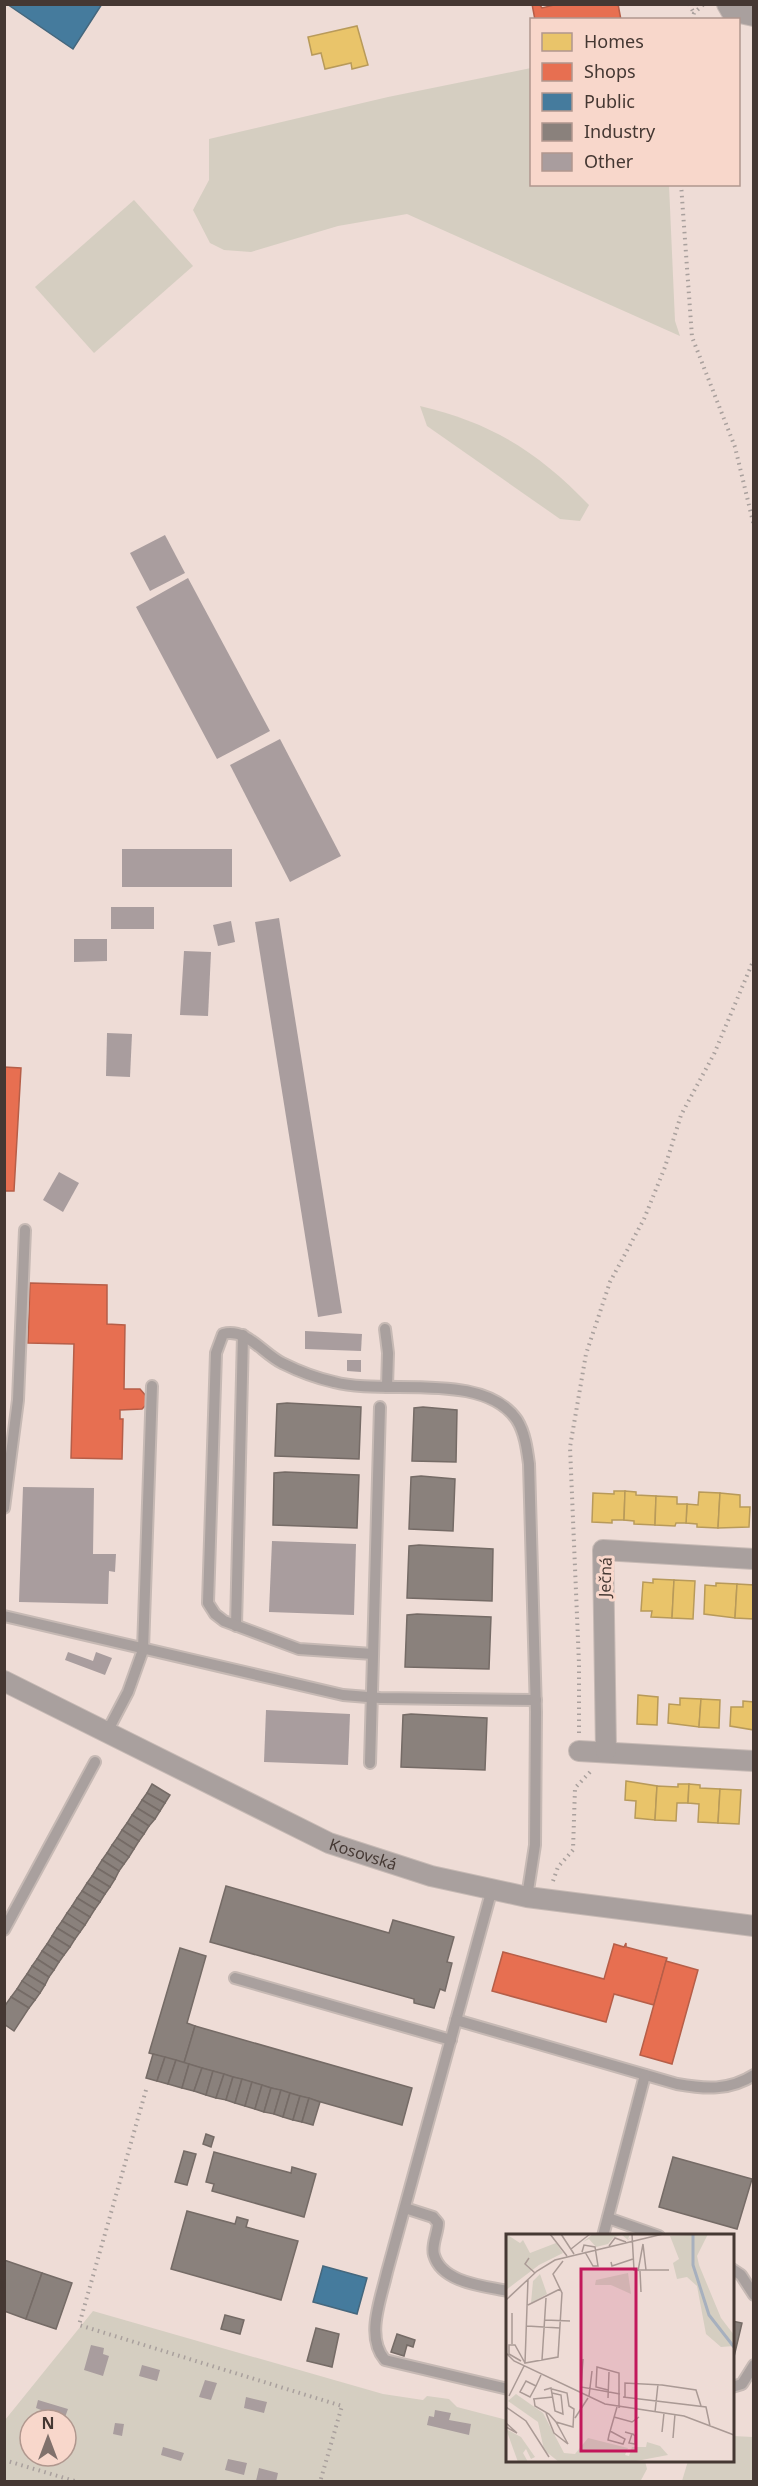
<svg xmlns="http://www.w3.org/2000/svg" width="758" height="2486" viewBox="0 0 758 2486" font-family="'Noto Sans',sans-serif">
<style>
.green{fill:#d5cec1;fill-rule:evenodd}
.homes{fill:#e9c46a;stroke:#b89a5a;stroke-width:1.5}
.shops{fill:#e76f51;stroke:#b65e48;stroke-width:1.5}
.public{fill:#457b9d;stroke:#45677d;stroke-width:1.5}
.industry{fill:#8a817c;stroke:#756b66;stroke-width:1.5}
.building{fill:#a99d9e}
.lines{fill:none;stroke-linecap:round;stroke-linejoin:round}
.lane-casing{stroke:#c6b9b4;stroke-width:14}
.street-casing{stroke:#c6b9b4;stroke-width:22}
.path{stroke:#a9a09d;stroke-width:4;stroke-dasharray:1.5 4.5;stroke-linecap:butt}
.lane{stroke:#a9a09e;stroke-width:10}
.street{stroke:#a9a09e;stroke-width:20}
.labels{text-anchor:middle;stroke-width:6;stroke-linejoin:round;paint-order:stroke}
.street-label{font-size:16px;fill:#453833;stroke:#f8d7cb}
.inset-river{fill:none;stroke:#a7b0be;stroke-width:3}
.inset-road{fill:none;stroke:#aa9a95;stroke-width:1.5}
.view{fill:#c2185b;fill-opacity:0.15;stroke:#c2185b;stroke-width:3}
.inset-edge{fill:none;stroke:#453833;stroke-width:3}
</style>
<rect width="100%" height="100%" fill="#eedcd6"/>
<g class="green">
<polygon points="531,68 532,184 669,185 675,321 680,336 407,214 338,226 251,252 224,250 210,243 193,210 209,180 209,139 388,97"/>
<polygon points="134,200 193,266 94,353 35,287"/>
<path d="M420 406C492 423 538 452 589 505L580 521 560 519 427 426Z"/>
<path d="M93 2311 383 2394 423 2400 427 2396 449 2399 457 2407 507 2420 508 2460 645 2461 647 2469 640 2482H5V2420ZM30 2420H66V2456H30Z"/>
<polygon points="733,2436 753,2437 753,2481 682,2481 688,2461 732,2460"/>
</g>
<g class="homes">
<polygon points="357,26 368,65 352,69 351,63 325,69 321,53 312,55 308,37"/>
<polygon points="614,1491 625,1491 624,1520 612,1520 612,1523 592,1522 593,1493 614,1494"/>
<polygon points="625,1491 636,1492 636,1495 656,1496 655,1525 634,1524 634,1521 624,1520"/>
<polygon points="699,1492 720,1493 718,1528 697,1527 697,1524 686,1523 687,1504 698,1505"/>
<polygon points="720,1493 740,1495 740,1507 750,1507 749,1527 718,1528"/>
<polygon points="656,1496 677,1497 677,1504 687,1504 686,1523 676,1523 675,1526 655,1525"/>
<polygon points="653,1579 674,1580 672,1618 651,1617 652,1611 641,1611 643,1582 653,1583"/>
<polygon points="674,1580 695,1581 693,1619 672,1618"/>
<polygon points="716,1583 737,1584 735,1618 704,1614 705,1585 716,1586"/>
<polygon points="737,1584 754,1585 754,1619 735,1618"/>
<polygon points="638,1695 658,1697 657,1725 637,1724"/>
<polygon points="680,1698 701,1699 699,1727 668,1723 669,1704 680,1705"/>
<polygon points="701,1699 720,1700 719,1728 699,1727"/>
<polygon points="743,1701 754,1702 754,1730 730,1726 731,1707 743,1707"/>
<polygon points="626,1781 657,1786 655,1820 635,1818 636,1801 625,1800"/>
<polygon points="678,1784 689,1784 688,1803 677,1803 676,1821 655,1820 657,1786 678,1787"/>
<polygon points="689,1784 700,1785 700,1788 720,1789 718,1823 698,1822 699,1804 688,1803"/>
<polygon points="720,1789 741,1790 739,1824 718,1823"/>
</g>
<g class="shops">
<polygon points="532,4 539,4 542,8 558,4 618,4 621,20 535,20"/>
<polygon points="4,1067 21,1068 14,1191 4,1191"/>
<polygon points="30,1283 107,1285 107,1324 125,1325 124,1389 140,1389 147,1397 146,1405 142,1409 120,1410 120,1419 123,1419 122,1459 71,1458 74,1344 28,1343"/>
<polygon points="626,1943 626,1947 667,1958 654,2005 614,1994 606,2022 492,1991 503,1952 604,1979 614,1944 624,1947"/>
<polygon points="666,1961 698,1970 672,2064 640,2055"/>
</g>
<g class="public">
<polygon points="7,4 102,4 73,49"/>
<polygon points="323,2266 367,2278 357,2314 313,2302"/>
</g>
<g class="industry">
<polygon points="287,1403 361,1407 359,1459 275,1456 277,1404"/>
<polygon points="423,1407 457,1410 456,1462 412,1461 414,1408"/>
<polygon points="285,1472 359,1475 357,1528 273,1525 274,1473"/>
<polygon points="421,1476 455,1479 453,1531 409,1529 411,1477"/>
<polygon points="419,1545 493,1549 492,1601 407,1598 409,1546"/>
<polygon points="417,1614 491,1617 489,1669 405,1667 407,1615"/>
<polygon points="411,1714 487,1718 485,1770 401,1767 403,1715"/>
<polygon points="152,1784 170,1795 165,1803 147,1793"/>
<polygon points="147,1793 165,1803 160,1811 142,1800"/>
<polygon points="142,1800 160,1811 155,1819 137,1808"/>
<polygon points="137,1808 155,1819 149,1826 132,1815"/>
<polygon points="132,1815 149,1826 144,1834 127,1823"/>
<polygon points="127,1823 144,1834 139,1841 122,1830"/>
<polygon points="122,1830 139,1841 134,1849 117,1838"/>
<polygon points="117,1838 134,1849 129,1857 112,1845"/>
<polygon points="112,1845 129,1857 124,1864 107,1853"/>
<polygon points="107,1853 124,1864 119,1871 102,1860"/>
<polygon points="102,1860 119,1871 115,1879 97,1868"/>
<polygon points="97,1868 115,1879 110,1887 92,1876"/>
<polygon points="92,1876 110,1887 105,1894 87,1883"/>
<polygon points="87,1883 105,1894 100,1902 82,1891"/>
<polygon points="226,1886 389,1933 393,1920 454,1937 447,1962 452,1963 445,1991 440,1989 434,2008 414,2003 414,1999 210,1942"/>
<polygon points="82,1891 100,1902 95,1909 77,1898"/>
<polygon points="77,1898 95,1909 90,1917 72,1906"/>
<polygon points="72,1906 90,1917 85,1925 67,1913"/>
<polygon points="67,1913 85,1925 80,1932 62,1921"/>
<polygon points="62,1921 80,1932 75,1939 57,1928"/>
<polygon points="57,1928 75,1939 70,1947 52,1936"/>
<polygon points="52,1936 70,1947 64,1955 47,1944"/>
<polygon points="47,1944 64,1955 59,1962 42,1951"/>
<polygon points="180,1948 206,1956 187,2023 195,2026 184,2063 149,2053"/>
<polygon points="42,1951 59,1962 54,1970 37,1959"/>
<polygon points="37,1959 54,1970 49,1977 32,1966"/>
<polygon points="32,1966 49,1977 45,1985 27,1974"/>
<polygon points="27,1974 45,1985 40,1993 22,1981"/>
<polygon points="22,1981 40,1993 35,2000 17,1989"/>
<polygon points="17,1989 35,2000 29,2008 11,1997"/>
<polygon points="11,1997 29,2008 14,2031 4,2024 4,2007"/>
<polygon points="195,2026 412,2088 402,2125 184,2063"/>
<polygon points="153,2054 165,2057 157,2081 146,2078"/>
<polygon points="165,2057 176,2060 168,2084 157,2081"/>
<polygon points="176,2060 189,2064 182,2088 168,2084"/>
<polygon points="189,2064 202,2068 194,2091 182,2088"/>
<polygon points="202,2068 213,2071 206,2095 194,2091"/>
<polygon points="213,2071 224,2074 216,2098 206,2095"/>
<polygon points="224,2074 233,2077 226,2100 216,2098"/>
<polygon points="233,2077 242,2079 235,2103 226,2100"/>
<polygon points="242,2079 252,2082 245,2106 235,2103"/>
<polygon points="252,2082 262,2085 255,2109 245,2106"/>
<polygon points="262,2085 271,2088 264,2112 255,2109"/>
<polygon points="271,2088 281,2090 274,2114 264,2112"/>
<polygon points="281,2090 290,2093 283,2117 274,2114"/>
<polygon points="290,2093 300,2096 293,2120 283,2117"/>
<polygon points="300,2096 309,2098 302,2122 293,2120"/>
<polygon points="309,2098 320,2102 313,2125 302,2122"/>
<polygon points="206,2134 214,2137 211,2147 203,2144"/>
<polygon points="184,2151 196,2154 187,2185 175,2182"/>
<polygon points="214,2152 291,2173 292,2167 316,2174 304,2217 212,2191 214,2184 206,2182"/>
<polygon points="673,2157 752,2179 737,2229 659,2207"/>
<polygon points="187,2211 235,2224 237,2217 248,2220 246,2227 298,2241 281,2300 171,2269"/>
<polygon points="4,2260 42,2273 26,2319 4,2311"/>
<polygon points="42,2273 72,2283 56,2329 26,2319"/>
<polygon points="225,2315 244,2320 240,2334 221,2329"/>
<polygon points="732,2321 742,2323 732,2365"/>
<polygon points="316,2328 339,2334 332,2367 307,2361"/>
<polygon points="397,2334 415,2340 413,2347 407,2345 404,2356 391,2352"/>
</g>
<g class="building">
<polygon points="165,535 185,573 150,591 130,553"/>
<polygon points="188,578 270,731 217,759 136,607"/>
<polygon points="280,739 341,856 290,882 230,765"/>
<rect x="122" y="849" width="110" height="38"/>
<rect x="111" y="907" width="43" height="22"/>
<polygon points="279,918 342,1313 318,1317 255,922"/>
<polygon points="231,921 235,942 218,946 213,925"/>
<polygon points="74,939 107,939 107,961 74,962"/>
<polygon points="184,951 211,952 208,1016 180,1015"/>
<polygon points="107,1033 132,1034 130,1077 106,1076"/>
<polygon points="59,1172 79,1183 63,1212 43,1200"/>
<polygon points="305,1331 362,1334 361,1351 305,1349"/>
<polygon points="347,1360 361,1360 361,1372 347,1371"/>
<polygon points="23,1487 94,1488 93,1554 116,1554 115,1572 109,1571 108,1604 19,1602"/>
<polygon points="272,1541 356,1544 354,1615 269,1612"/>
<polygon points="68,1652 93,1661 96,1652 112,1658 105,1675 65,1660"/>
<polygon points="266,1710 350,1714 348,1765 264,1762"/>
<polygon points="91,2345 104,2348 103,2354 109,2356 103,2376 84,2370"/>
<polygon points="142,2365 160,2370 157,2381 139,2376"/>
<polygon points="205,2380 217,2383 211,2400 199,2397"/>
<polygon points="246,2397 267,2402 264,2413 244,2408"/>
<polygon points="38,2400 68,2409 64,2420 38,2418 41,2410 36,2408"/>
<polygon points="435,2410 451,2413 449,2420 471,2424 469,2435 427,2425 429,2416 434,2417"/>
<polygon points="115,2423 124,2424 122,2436 113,2434"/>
<polygon points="163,2447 184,2453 181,2461 161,2455"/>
<polygon points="228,2459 247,2463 244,2475 225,2470"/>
<polygon points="259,2468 278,2473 276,2482 256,2481"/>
</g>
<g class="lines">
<g class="lane-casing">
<g id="lane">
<polyline points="385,1329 388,1353 387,1387"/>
<polyline points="4,1508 18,1400 25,1230"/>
<polyline points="4,1616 343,1695 380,1698 536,1700"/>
<polyline points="236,1626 243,1335"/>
<path d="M373 1654 299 1649 224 1621 215 1614 208 1603 216 1353 223 1334C247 1328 262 1353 282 1363 298 1371 316 1378 334 1382 385 1396 483 1370 517 1420 525 1433 527 1449 529 1464L536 1712 535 1845 527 1897"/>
<polyline points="107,1732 128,1692 143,1650 152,1386"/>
<polyline points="370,1763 380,1407"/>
<path d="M492 1889 387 2272C381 2299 365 2337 385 2360L508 2389"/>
<polyline points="4,1930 95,1762"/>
<polyline points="235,1978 451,2040"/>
<path d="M456 2020 677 2084C705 2089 729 2091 754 2075"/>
<path d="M405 2208 433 2217 438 2223C438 2233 431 2245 434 2255 442 2283 484 2286 508 2291"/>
<polyline points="608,2218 659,2236"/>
<polyline points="603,2236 645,2075"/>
<polyline points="732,2269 741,2275 754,2295"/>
<polyline points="732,2387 742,2384 754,2365"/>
</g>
</g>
<g class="street-casing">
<g id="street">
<polyline points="727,4 731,11 754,16"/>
<path id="s1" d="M4 1681 329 1843 431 1876 527 1897 754 1926"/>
<polyline points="579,1751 754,1761"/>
<polyline points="606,1751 603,1550 754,1559"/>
</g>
</g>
<g class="path">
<polyline points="689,4 694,13"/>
<polyline points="692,20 694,13 704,4"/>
<polyline points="681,184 692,337 735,447 754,526"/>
<polyline points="579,1733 579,1664 570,1447 586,1354 610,1282 644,1219 665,1167 681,1115 714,1054 754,959"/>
<polyline points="553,1881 558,1867 573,1850 575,1788 590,1772"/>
<polyline points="146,2090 79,2325 342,2406 320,2482"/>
<polyline points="4,2460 78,2482"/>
</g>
<use href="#lane" class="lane"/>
<use href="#street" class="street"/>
</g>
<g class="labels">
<g class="street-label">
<text transform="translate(605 1577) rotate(-88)" y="6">Ječná</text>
<text dy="6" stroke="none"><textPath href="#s1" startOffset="399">Kosovská</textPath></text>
</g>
</g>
<g transform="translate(506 2234)">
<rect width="228" height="228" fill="#eedcd6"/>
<path d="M0 0 14 9 17 6 24 19 50 9 57 19 33 31 0 56ZM87 0H124L122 5 125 4 122 6 116 1 108 3 102 10 90 13 83 5 77 8ZM202 0 191 22 193 31 215 84 228 101V112L215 113 200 100 191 52 181 43 171 45 167 29 173 25 164 2ZM122 39 125 60 105 51H89L90 46ZM34 40 41 60 25 69 27 47ZM10 160 37 179 58 219 69 220 82 204 122 214 119 221 123 222 126 213H140L141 208 154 212 162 221 125 228H53L38 216 32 188 2 167ZM0 195 15 203 29 223 25 225 20 215 17 219 22 228H12Z" fill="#d5cec1"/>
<path class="inset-river" d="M187 0V31L203 81 228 113"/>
<path class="inset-road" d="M44 0 61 22M55 0 68 20M126 0 128 36H163M137 10 140 36M103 12 109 4 120 8M65 15 84 0M76 18 78 11 89 13 92 32H87L79 18M23 24 19 30 29 39M105 28 106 32 127 25M132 37 137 10M134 37 135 58M22 45 19 129 52 123 56 59 47 40 57 27M0 66 31 37 49 26 157 0M22 71 54 55M6 79V110M39 86 64 87M21 92 54 94M0 119 8 127 99 170 178 182 228 201M77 125 75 153 114 160M36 126 40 64M15 127 3 120V111H9L19 129M30 152 20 147 14 158 24 163 30 152 35 141M46 155 61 159 63 172 68 175 67 193 50 188M38 156 45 154 49 177 57 180 55 161 46 159M102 156 90 153 91 133 113 139V174M3 162 18 132M83 162 86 137M117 163 200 173 204 192M119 163V149L156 151 190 156 195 172M102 164 103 138M27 165 47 163M28 165 29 172 43 180 50 188 62 210 48 199 40 179M0 173 20 187 43 223M149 178 152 150M108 183 126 188 133 183M69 184 82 164M0 189 11 199 0 193M104 197 119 205 117 210 102 206 103 201 111 173M119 198 126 200H127L129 202V210L123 209 126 200M156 198 158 179M167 204 169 180"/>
<path class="view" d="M75 35H130V217H75Z"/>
<rect width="228" height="228" class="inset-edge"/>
</g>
<rect width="758" height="2486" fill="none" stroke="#453833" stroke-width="12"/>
<rect x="530" y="18" width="210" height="168" fill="#f8d7cb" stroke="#b0978e" stroke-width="1.5"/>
<rect x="542" y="33" width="30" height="18" fill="#e9c46a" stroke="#b0978e" stroke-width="1.5"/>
<text x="584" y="48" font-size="18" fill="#453833">Homes</text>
<rect x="542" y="63" width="30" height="18" fill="#e76f51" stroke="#b0978e" stroke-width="1.5"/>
<text x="584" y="78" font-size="18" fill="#453833">Shops</text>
<rect x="542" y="93" width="30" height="18" fill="#457b9d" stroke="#b0978e" stroke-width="1.5"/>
<text x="584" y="108" font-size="18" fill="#453833">Public</text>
<rect x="542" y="123" width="30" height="18" fill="#8a817c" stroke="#b0978e" stroke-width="1.5"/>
<text x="584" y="138" font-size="18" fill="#453833">Industry</text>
<rect x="542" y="153" width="30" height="18" fill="#a99d9e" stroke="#b0978e" stroke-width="1.5"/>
<text x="584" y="168" font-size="18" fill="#453833">Other</text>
<g transform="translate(48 2438)"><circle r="28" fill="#f8d7cb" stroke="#b0978e" stroke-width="1.5"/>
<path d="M0-4.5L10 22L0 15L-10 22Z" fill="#80716c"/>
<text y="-9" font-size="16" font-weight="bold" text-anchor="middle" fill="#453833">N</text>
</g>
</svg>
